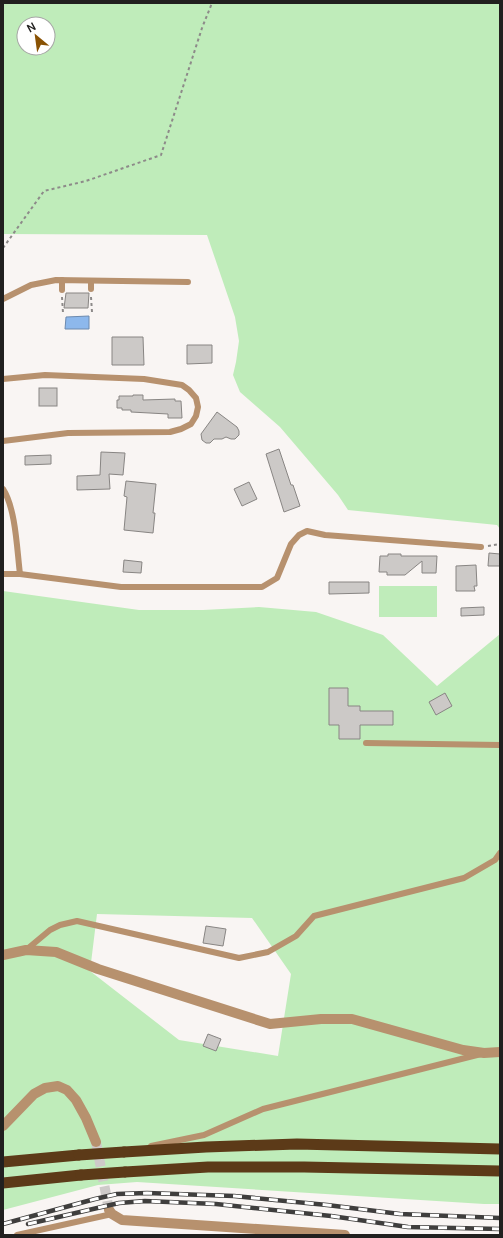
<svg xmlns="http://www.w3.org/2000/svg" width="503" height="1238" viewBox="0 0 503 1238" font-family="Manrope,sans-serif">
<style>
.green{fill:#bfecba;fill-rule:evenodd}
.water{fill:#8db8ec;stroke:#6d8aae}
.building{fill:#ccc9c7;stroke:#888583}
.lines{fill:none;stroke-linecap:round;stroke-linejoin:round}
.minor-tunnel{stroke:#cecac9;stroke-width:10;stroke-dasharray:10 5;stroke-linecap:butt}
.path{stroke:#8d8a89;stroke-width:2;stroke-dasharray:3 3;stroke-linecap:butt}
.service{stroke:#b7916e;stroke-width:6}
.minor{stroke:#b7916e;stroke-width:10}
.tertiary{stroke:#b7916e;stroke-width:10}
.trunk{stroke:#5c3a18;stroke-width:11}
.rail-casing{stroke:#3f3e3d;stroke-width:4.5}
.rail{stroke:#fff;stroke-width:3;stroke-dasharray:9;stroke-linecap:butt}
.trunk-bridge{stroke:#5c3a18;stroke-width:11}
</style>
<rect width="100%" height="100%" fill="#f9f5f3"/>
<g class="green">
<path d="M3 3H500V529L497 525 348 510 338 495 280 427 240 392 233 375 236 362 239 341 235 317 207 235 3 234ZM24 24H48V48H24Z"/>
<rect x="379" y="586" width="58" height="31"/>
<path d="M3 591 139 610H203L259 607 316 612 383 635 437 686 500 634V1204H484L137 1182 98 1185 3 1210ZM97 914 252 918 291 974 278 1056 179 1040 90 971Z"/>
</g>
<polygon class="water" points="89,316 89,329 65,329 66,317"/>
<g class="building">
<polygon points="66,293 89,293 88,308 64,308"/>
<polygon points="112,337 143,337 144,365 112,365"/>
<polygon points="187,345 212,345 212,363 187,364"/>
<rect x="39" y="388" width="18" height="18"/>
<polygon points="133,395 143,395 143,400 175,399 175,401 181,401 182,418 168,418 168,414 131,412 131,410 122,410 122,408 117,408 117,400 119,400 119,396 133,396"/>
<polygon points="217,412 237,427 239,431 239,435 235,439 231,439 226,437 222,439 214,439 210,443 206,443 202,440 201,434"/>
<polygon points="279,449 291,485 293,485 300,506 284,512 266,454"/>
<polygon points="101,452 125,453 123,475 109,474 110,489 77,490 77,476 100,475"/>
<polygon points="51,455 51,464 25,465 25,456"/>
<polygon points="126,481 156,484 153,513 155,513 153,533 124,530 127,497 124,496"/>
<polygon points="249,482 257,499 242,506 234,489"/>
<polygon points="489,553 500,554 500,566 488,566"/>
<polygon points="388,554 401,554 401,556 437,556 436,573 422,573 422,561 405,575 387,575 387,572 379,572 380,556 388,556"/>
<polygon points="124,560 142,562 141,573 123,572"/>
<polygon points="476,565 477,586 474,586 475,591 456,591 456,566"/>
<polygon points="329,582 369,582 369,593 329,594"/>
<polygon points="484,607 484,615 461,616 461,608"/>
<polygon points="329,688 348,688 348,706 360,706 360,711 393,711 393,725 360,725 360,739 339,739 339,725 329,725"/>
<polygon points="445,693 452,706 436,715 429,702"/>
<polygon points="206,926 226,929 223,946 203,943"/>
<polygon points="208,1034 221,1039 216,1051 203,1046"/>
</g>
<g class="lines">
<polyline class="minor-tunnel" points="96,1142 109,1210"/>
<g class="path">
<polyline points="3,248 44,191 86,181 161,155 202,28 212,3"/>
<polyline points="62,297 63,313"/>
<polyline points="91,297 92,312"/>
<polyline points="488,546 500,544"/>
</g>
<g class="service">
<polyline points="91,281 91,289"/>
<polyline points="62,290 62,280"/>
<polyline points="3,299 31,285 56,280 188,282"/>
<polyline points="3,379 45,375 144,379 182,385 189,390 196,398 198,407 196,416 191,424 181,429 170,432 68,433 3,441"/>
<path d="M3 489C16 509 17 551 20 574"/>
<polyline points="3,574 20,574 121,587 262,587 277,578 291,544 299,535 307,531 325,535 481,547"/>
<polyline points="366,743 500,745"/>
<polyline points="26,950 50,930 60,925 77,921 239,958 268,952 296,936 314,916 464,878 495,860 500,853"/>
<polyline points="151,1146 204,1135 263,1109 481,1054"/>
<polyline points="17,1235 112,1214"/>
</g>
<g class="minor">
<polyline points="3,1126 34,1094 45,1088 58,1086 67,1090 76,1100 86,1118 96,1142"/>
<polyline points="109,1210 112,1214 122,1220 345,1235"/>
</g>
<polyline class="tertiary" points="3,955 26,950 56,952 98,969 270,1024 321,1019 352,1019 463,1050 484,1053 500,1052"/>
<g class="trunk">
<polyline points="124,1152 206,1147 297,1144 500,1149"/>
<polyline points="3,1162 79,1155"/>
<polyline points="125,1172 208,1167 304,1167 500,1171"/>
<polyline points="3,1183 81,1175"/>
</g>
<g class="rail-casing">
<g id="rail">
<polyline points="3,1224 95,1199 117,1194 147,1193 234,1196 327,1205 400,1214 500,1218"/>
<polyline points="28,1224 119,1203 145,1201 216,1204 331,1216 408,1227 500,1229"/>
</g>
</g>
<use href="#rail" class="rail"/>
<g class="trunk-bridge">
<polyline points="79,1155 124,1152"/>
<polyline points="81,1175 125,1172"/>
</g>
</g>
<rect width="503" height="1238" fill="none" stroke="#21201f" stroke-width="8"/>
<g transform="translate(36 36) rotate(331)"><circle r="19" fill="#ffffff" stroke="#a6a6a5"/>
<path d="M0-3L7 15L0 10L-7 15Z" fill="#895204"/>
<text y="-6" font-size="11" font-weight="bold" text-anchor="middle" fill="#21201f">N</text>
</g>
</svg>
